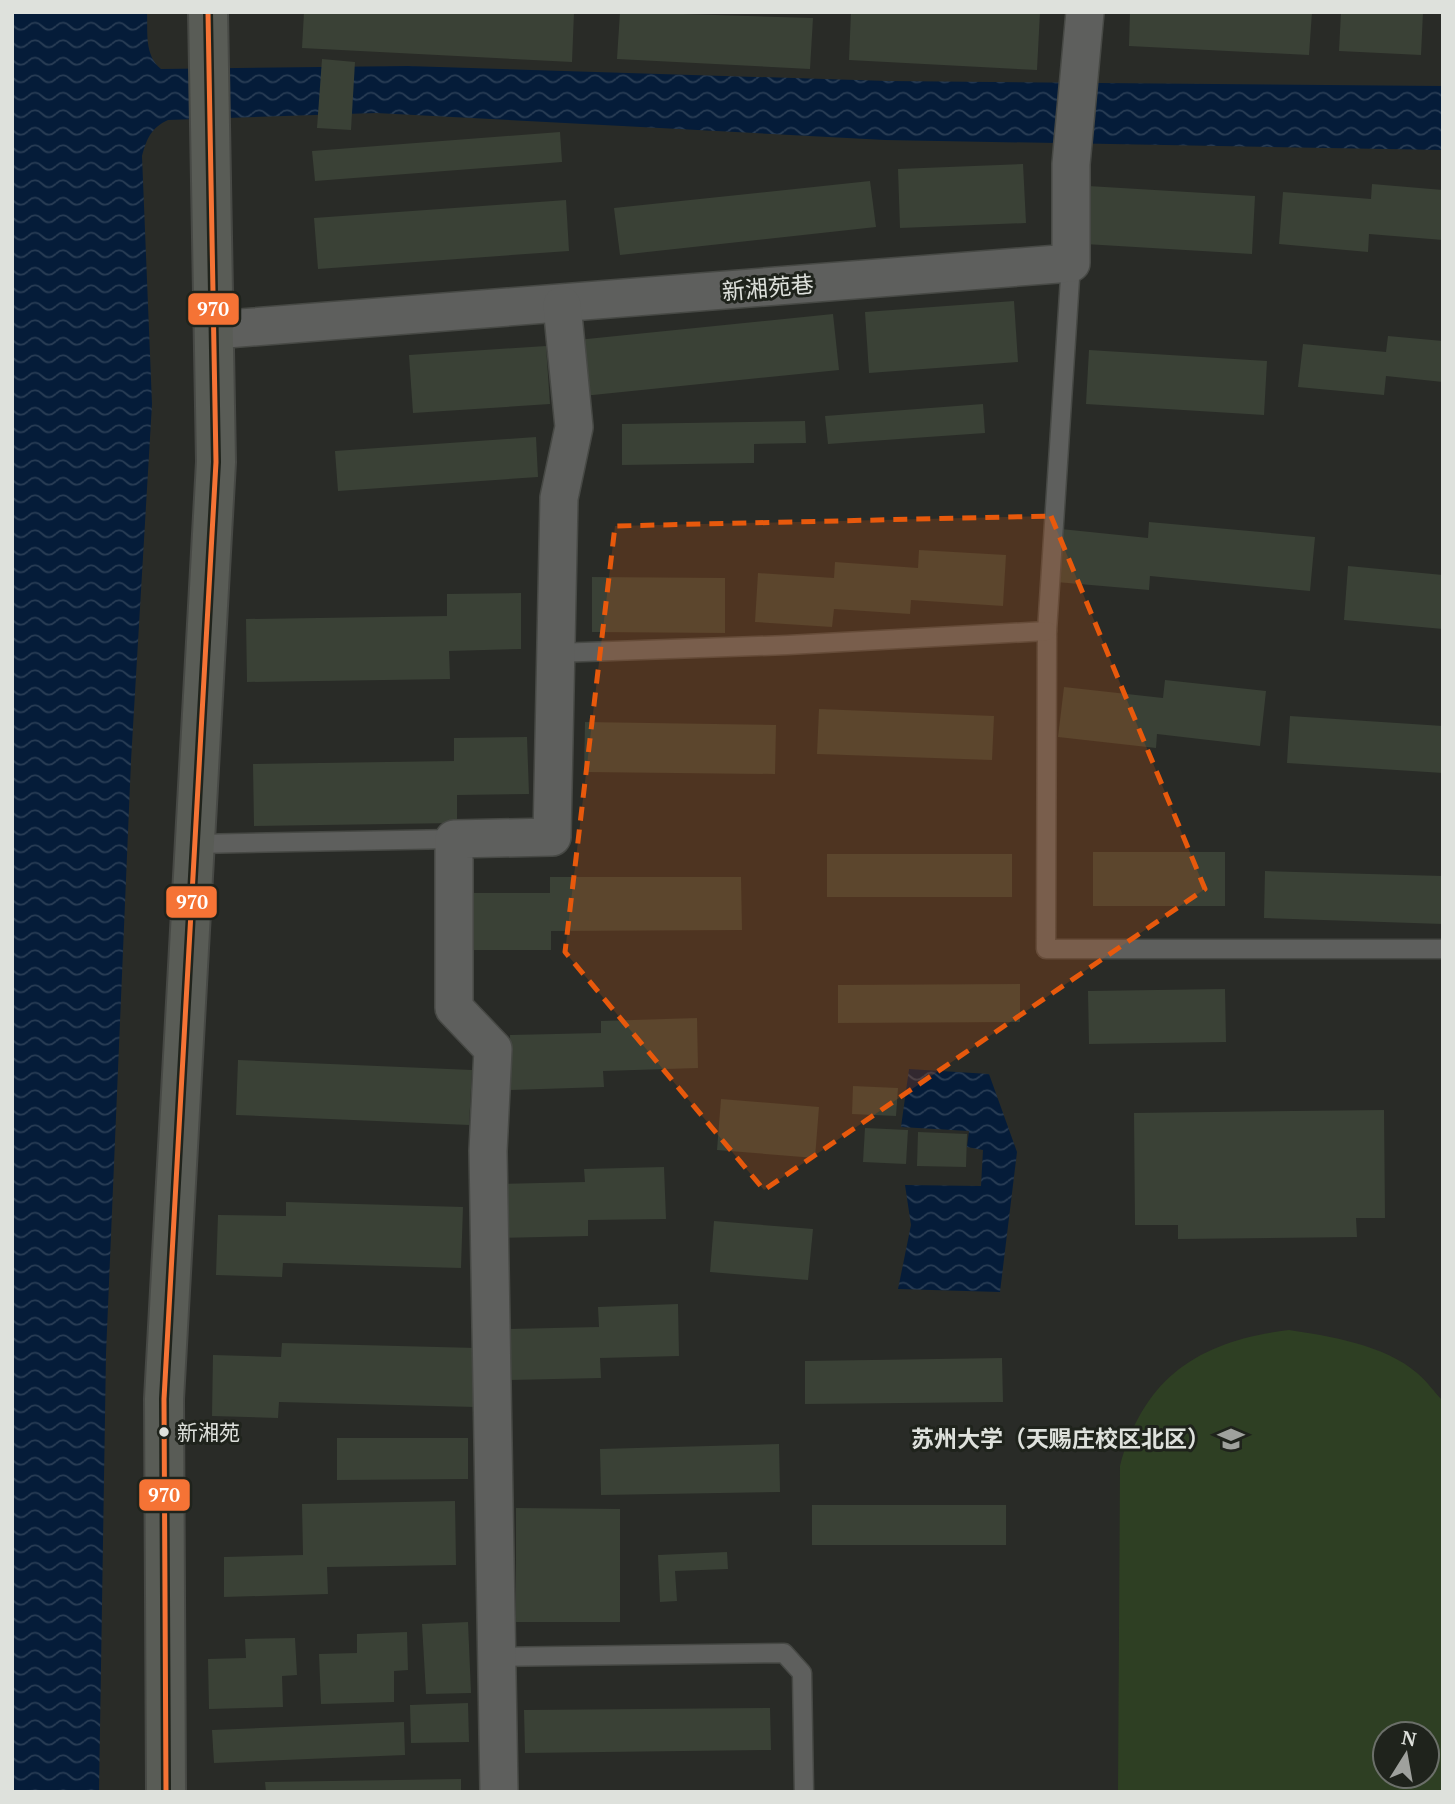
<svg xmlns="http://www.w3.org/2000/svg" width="1455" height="1804" viewBox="0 0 1455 1804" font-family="'PT Serif','Noto Sans SC',serif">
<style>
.garden{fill:#2e3f23;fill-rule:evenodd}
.water{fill:url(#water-waves)}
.building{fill:#3a4136}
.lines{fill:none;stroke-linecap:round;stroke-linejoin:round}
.service-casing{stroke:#474945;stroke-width:21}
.minor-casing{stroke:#474945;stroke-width:40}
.secondary-casing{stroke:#474945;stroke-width:42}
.service{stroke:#5e5f5d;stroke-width:18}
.minor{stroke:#5e5f5d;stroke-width:37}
.secondary{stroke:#595c56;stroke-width:38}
.bus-1-casing{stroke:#1f231c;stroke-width:10}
.bus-1{stroke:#f57335;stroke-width:5}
.marked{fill:#e8590c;fill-opacity:0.2;stroke:#e8590c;stroke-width:5;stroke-dasharray:14 9;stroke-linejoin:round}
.bus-dot{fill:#dee1dc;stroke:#1f231c;stroke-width:2.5}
.labels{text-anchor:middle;stroke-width:6;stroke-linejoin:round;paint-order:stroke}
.bus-label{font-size:21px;fill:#dee1dc;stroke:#1f231c;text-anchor:start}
.street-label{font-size:23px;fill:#dee1dc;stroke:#1f231c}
.poi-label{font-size:23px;font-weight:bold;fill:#dee1dc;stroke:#1f231c;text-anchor:end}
.line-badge{stroke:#1f231c;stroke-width:2.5}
.badge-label{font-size:19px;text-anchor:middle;font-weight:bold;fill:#fff}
</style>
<defs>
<pattern id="water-waves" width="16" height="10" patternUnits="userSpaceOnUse" patternTransform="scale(1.75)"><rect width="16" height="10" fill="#051c39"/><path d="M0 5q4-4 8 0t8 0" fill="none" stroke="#293d55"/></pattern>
</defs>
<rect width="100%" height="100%" fill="#292b27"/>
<path class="garden" d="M1289 1330C1329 1336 1385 1345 1417 1373 1427 1381 1434 1392 1443 1401V1792H1118L1120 1466C1144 1376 1200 1341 1289 1330ZM1385 1734H1427V1776H1385Z"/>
<g class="water">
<path d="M12 12H147C148 32 144 55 161 69L408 66 888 81 1443 86V150L885 140 376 113 168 120C151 128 147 138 142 156L152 404 131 761 106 1354 99 1792H12Z"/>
<polygon points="909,1069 989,1074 1017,1152 1000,1292 898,1289 911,1225 905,1185 981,1186 983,1150 967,1147 969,1131 901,1127"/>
</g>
<g class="building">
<polygon points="304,12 574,12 572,62 302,48"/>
<polygon points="620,12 813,18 810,69 617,59"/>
<polygon points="851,12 1040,12 1037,70 849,60"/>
<polygon points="1130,12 1312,12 1309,55 1129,46"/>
<polygon points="1341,12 1423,12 1421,55 1339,51"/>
<polygon points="322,59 355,62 351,130 317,128"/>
<polygon points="560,132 562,162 315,181 312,151"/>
<polygon points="1023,164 1026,223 900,228 898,169"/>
<polygon points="870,181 876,227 620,255 614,208"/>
<polygon points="1372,184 1443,190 1443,240 1369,234 1368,252 1279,244 1283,192 1371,199"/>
<polygon points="1088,186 1255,196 1252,254 1085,244"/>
<polygon points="566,200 569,251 318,269 314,218"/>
<polygon points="1014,301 1018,362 869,373 865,312"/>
<polygon points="833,314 839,370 583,396 577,340"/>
<polygon points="1388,336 1443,341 1443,382 1386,376 1384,395 1298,387 1303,344 1386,352"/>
<polygon points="546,346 550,404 413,413 409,355"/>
<polygon points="1089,350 1267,361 1264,415 1086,404"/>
<polygon points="983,404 985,433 828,444 825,416"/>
<polygon points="805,421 806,443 754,444 754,463 622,465 622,424"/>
<polygon points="536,437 538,477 338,491 335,451"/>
<polygon points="1149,522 1315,537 1310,591 1150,576 1149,590 1056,582 1061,529 1148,538"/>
<polygon points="919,550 1006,555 1003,606 911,600 910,614 834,609 832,627 755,622 758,573 834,578 835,562 918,568"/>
<polygon points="1348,566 1443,575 1443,629 1344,620"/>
<polygon points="592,577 725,578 725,633 592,632"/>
<polygon points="521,593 521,649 449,651 450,679 247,682 246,619 447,616 447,594"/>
<polygon points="1165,680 1266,691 1260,746 1157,734 1156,748 1058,737 1064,687 1163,698"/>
<polygon points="819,709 994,716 992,760 817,754"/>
<polygon points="1290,716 1443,726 1443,773 1287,763"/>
<polygon points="585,722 776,725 775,774 584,772"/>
<polygon points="527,737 529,794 457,795 457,823 254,826 253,764 454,761 454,738"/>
<rect x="1093" y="852" width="132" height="54"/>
<rect x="827" y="854" width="185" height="43"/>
<polygon points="1265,871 1443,876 1443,924 1264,918"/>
<polygon points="550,877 741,877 742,930 551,931 551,950 457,950 457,893 550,893"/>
<polygon points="1020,984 1020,1022 838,1023 838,985"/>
<polygon points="1225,989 1226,1042 1089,1044 1088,991"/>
<polygon points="697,1018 698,1068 603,1071 604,1087 511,1090 510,1035 601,1033 601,1021"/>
<polygon points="238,1060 472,1070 469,1125 236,1115"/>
<polygon points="853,1086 898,1088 896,1116 852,1114"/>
<polygon points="721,1099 819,1107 815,1158 717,1150"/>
<polygon points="1384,1110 1385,1218 1356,1218 1357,1237 1178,1239 1178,1225 1135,1225 1134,1113"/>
<polygon points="865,1128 908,1130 906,1164 863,1162"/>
<polygon points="918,1132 967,1134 966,1167 917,1166"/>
<polygon points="664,1167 666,1219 588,1220 588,1236 495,1238 494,1184 585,1182 584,1169"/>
<polygon points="286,1202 463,1207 461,1268 283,1263 282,1277 216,1275 218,1215 286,1216"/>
<polygon points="714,1221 813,1229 808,1280 710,1272"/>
<polygon points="678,1304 679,1356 600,1358 601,1378 509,1380 508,1329 599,1327 598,1307"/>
<polygon points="282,1343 477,1348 476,1407 279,1402 278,1418 212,1416 213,1355 281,1357"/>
<polygon points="1002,1358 1003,1402 805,1404 805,1361"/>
<polygon points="337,1438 468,1438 468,1479 337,1480"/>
<polygon points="779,1444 780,1492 601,1495 600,1449"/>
<polygon points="455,1501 456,1565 327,1567 328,1594 224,1597 224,1557 303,1555 302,1504"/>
<rect x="812" y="1505" width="194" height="40"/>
<polygon points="516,1508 620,1509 620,1622 516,1622"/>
<polygon points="727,1552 728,1569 675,1571 677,1601 660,1602 658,1555"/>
<polygon points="468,1622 471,1693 426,1694 422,1624"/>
<polygon points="407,1632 408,1670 394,1671 394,1702 321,1704 319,1654 357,1653 357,1634"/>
<polygon points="295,1638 297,1675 282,1676 283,1707 209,1709 208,1659 246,1658 245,1639"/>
<polygon points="468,1703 469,1742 411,1743 410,1705"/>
<polygon points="770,1708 771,1750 525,1753 524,1710"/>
<polygon points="404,1722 405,1755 214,1763 212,1730"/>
<polygon points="461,1779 461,1792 266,1792 265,1782"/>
</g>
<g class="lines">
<g class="service-casing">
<g id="service">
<polyline points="1071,263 1047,631 1046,949 1443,949"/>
<polyline points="555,653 788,645 1047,631"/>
<polyline points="195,844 454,839"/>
<polyline points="496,1657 784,1653 802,1673 804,1792"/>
</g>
</g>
<g class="minor-casing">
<g id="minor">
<polyline points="214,330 1071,263 1071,164 1085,12"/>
<polyline points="499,1792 488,1151 493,1049 454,1008 454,839 552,837 559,498 574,427 562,305"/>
</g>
</g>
<g class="secondary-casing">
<polyline id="secondary" points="166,1792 164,1399 216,462 208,12"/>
</g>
<use href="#service" class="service"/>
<use href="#minor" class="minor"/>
<use href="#secondary" class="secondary"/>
<g class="bus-1-casing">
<polyline id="bus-1" points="166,1792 164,1399 216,462 208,12"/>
</g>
<use href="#bus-1" class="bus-1"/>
</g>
<path class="marked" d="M1051 516 1205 889 764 1190 565 952 615 526Z"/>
<defs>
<g id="university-bare" transform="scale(2.1)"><path d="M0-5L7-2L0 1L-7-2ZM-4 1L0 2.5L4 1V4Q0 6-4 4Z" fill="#9fa19d" stroke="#1f231c" stroke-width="2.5" paint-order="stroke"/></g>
</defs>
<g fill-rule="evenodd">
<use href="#university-bare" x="1231" y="1439"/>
</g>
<circle class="bus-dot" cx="164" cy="1432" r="6"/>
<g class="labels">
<g class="bus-label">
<text x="177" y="1440">新湘苑</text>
</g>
<g class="street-label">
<text transform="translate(768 288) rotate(-5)" y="8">新湘苑巷</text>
</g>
<g class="poi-label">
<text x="1210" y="1447">苏州大学（天赐庄校区北区）</text>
</g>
</g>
<g class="line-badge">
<rect x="187" y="292" width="53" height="34" rx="7" fill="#f57335"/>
<rect x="165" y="885" width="53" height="34" rx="7" fill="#f57335"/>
<rect x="138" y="1478" width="53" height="34" rx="7" fill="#f57335"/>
</g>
<g class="badge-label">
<text x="213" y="316">970</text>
<text x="192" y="909">970</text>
<text x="164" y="1502">970</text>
</g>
<rect width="1455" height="1804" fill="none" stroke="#dee1dc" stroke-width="28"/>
<g transform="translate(1406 1755) rotate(11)"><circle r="33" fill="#1f231c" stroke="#6b6f69" stroke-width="2"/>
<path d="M0-5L12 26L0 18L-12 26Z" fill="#9fa19d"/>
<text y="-10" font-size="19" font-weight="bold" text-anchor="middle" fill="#dee1dc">N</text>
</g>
</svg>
